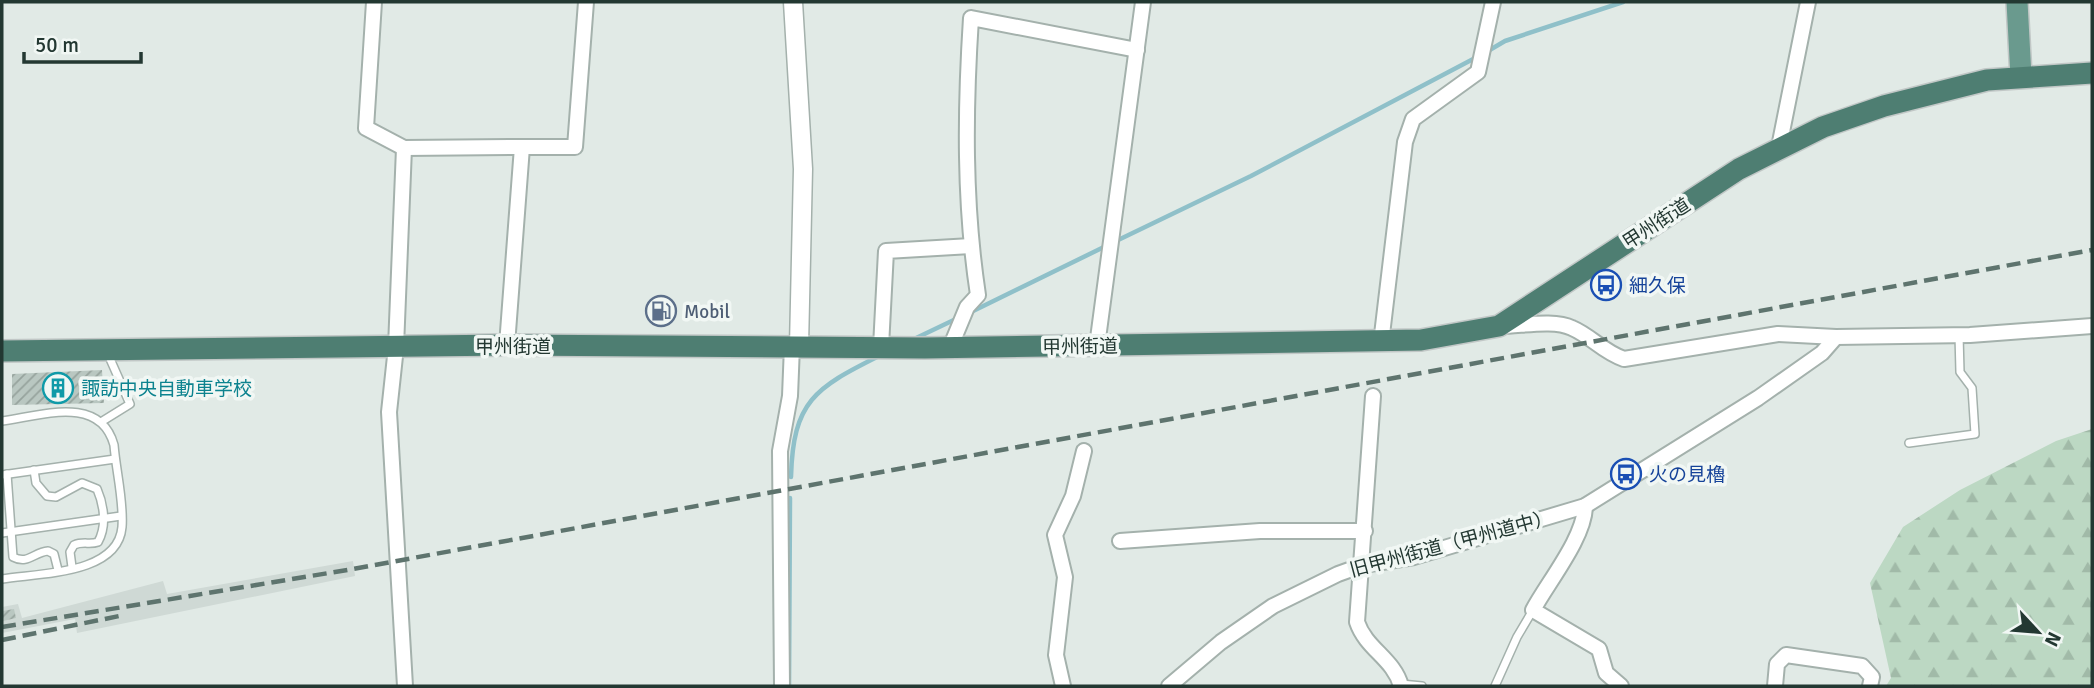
<svg xmlns="http://www.w3.org/2000/svg" width="2094" height="688" viewBox="0 0 2094 688" font-family="Signika,'Noto Sans JP',sans-serif">
<style>
.built{fill:#cfd9d5}
.forest{fill:url(#forest-firs)}
.lines{fill:none;stroke-linecap:round;stroke-linejoin:round}
.stream{stroke:#8fc0c9;stroke-width:4.5}
.building{fill:url(#building-hatch)}
.service-casing{stroke:#a4b1ac;stroke-width:10}
.minor-casing{stroke:#a4b1ac;stroke-width:18}
.tertiary-casing{stroke:#a4b1ac;stroke-width:21}
.primary-casing{stroke:#c1c7c6;stroke-width:24}
.trunk-casing{stroke:#c1c7c6;stroke-width:24}
.service{stroke:#fff;stroke-width:7}
.minor{stroke:#fff;stroke-width:14}
.tertiary{stroke:#fff;stroke-width:18}
.primary{stroke:#6a9a8e;stroke-width:21}
.trunk{stroke:#4e7e72;stroke-width:21}
.rail{stroke:#5e746e;stroke-width:4.5;stroke-dasharray:14 7;stroke-linecap:butt}
.labels{text-anchor:middle;stroke-width:7;stroke-linejoin:round;paint-order:stroke}
.street-label{font-size:19px;fill:#233832;stroke:#f1f7f4}
.transit-label{font-size:19px;fill:#164399;stroke:#f1f7f4;text-anchor:start}
.service-label{font-size:19px;fill:#4e5e75;stroke:#f1f7f4;text-anchor:start}
.culture-label{font-size:19px;fill:#0d838f;stroke:#f1f7f4;text-anchor:start}
</style>
<defs>
<pattern id="forest-firs" width="22" height="20" patternUnits="userSpaceOnUse" patternTransform="scale(1.75)"><rect width="22" height="20" fill="#bcd8c3"/><path d="M5 1l3.5 6h-7zM16 11l3.5 6h-7z" fill="#a1baa8"/></pattern>
<pattern id="building-hatch" width="6" height="6" patternUnits="userSpaceOnUse" patternTransform="scale(1.75)"><rect width="6" height="6" fill="#b9c7c1"/><path d="M-1 1l2-2M0 6l6-6M5 7l2-2" fill="none" stroke="#96a39d"/></pattern>
</defs>
<rect width="100%" height="100%" fill="#e1eae6"/>
<polygon class="built" points="353,561 355,576 77,633 75,619 2,633 2,607 18,604 22,618 163,581 167,594"/>
<polygon class="forest" points="2092,429 2092,686 1886,686 1891,678 1870,583 1903,527 1960,490 2056,441"/>
<g class="lines">
<g class="stream">
<polyline points="1488,51 1505,41 1623,2"/>
<polyline points="1114,242 1251,176 1477,57"/>
<polyline points="969,313 1106,246"/>
<polyline points="912,340 958,318"/>
<path d="M791 477C793 401 815 388 879 356"/>
<polyline points="789,686 790,498"/>
</g>
</g>
<g class="building">
<polygon points="102,370 104,403 12,405 12,374"/>
<polygon points="14,609 16,618 3,621 2,611"/>
</g>
<g class="lines">
<g class="service-casing">
<g id="service">
<path d="M2 421C40 416 100 394 114 445 116 471 124 501 122 527 118 575 38 573 2 579"/>
<polyline points="101,422 130,404 107,352"/>
<polyline points="1909,443 1975,434 1972,388 1960,372 1959,335"/>
<path d="M34 470 36 483 47 496 56 497 82 483 97 489C104 505 107 526 98 542 90 545 83 541 74 545L70 552 72 567"/>
<path d="M7 474 13 557C28 565 34 552 48 551L54 554 58 570"/>
<polyline points="2,475 115,459"/>
<polyline points="2,533 121,516"/>
<polyline points="1401,684 1422,686"/>
<polyline points="1495,686 1517,637 1533,610"/>
</g>
</g>
<g class="minor-casing">
<g id="minor">
<polyline points="374,2 366,128 404,148 522,147"/>
<polyline points="1779,147 1808,2"/>
<polyline points="404,148 396,347 389,412 405,686"/>
<path d="M1501 326C1521 326 1554 319 1572 328 1591 336 1603 352 1624 359L1778 334 1836 337 1970 335 2092 326"/>
<polyline points="1381,343 1405,142 1413,119 1478,72 1493,2"/>
<polyline points="507,345 522,147 575,147 586,2"/>
<polyline points="1097,346 1143,2"/>
<polyline points="881,347 886,251 971,246"/>
<path d="M950 348 967 307 978 295C964 203 965 111 971 18L1137 50"/>
<path d="M1373 396 1357 622C1366 649 1394 659 1401 686"/>
<path d="M1585 506C1585 537 1548 582 1533 610L1599 649 1606 673 1621 686"/>
<polyline points="1120,541 1260,531 1365,531"/>
<polyline points="782,686 780,451 790,396 792,346"/>
<polyline points="1063,686 1056,655 1065,577 1055,535 1073,496 1084,451"/>
<polyline points="1169,686 1221,642 1273,606 1338,574 1363,565 1414,557 1585,506 1758,398 1822,353 1836,337"/>
<polyline points="1775,686 1777,664 1786,655 1862,666 1872,677 1870,686"/>
</g>
</g>
<g class="tertiary-casing">
<polyline id="tertiary" points="793,2 803,169 799,346"/>
</g>
<g class="primary-casing">
<polyline id="primary" points="2017,2 2021,77"/>
</g>
<g class="trunk-casing">
<polyline id="trunk" points="2,351 507,345 925,348 1421,340 1499,326 1739,169 1823,127 1884,106 1987,80 2092,73"/>
</g>
<use href="#service" class="service"/>
<use href="#minor" class="minor"/>
<use href="#tertiary" class="tertiary"/>
<use href="#primary" class="primary"/>
<use href="#trunk" class="trunk"/>
<g class="rail">
<polyline points="2,627 353,569 2092,250"/>
<polyline points="2,640 124,615"/>
</g>
</g>
<defs>
<g id="bus-ring" transform="scale(1.575)"><circle r="9.5" fill="#f1f7f4" stroke="#1a4fb4" stroke-width="1.5"/><path d="M-5-6H5V4H4V6H2V4H-2V6H-4V4H-5ZM-3.5-4V0h7V-4ZM-3.5 1.2v1.5H-2V1.2ZM2 1.2v1.5H3.5V1.2Z" fill="#1a4fb4"/></g>
<g id="fuel-ring" transform="scale(1.575)"><circle r="9.5" fill="#f1f7f4" stroke="#5c6f8a" stroke-width="1.5"/><path d="M-5.5-6h7V0h2V4h1.3V-2.5L3-4.5l.8-.8L6-3V5H2.5V1h-1V6h-7ZM-4.2-4.7v3.2H.2V-4.7Z" fill="#5c6f8a"/></g>
<g id="building-ring" transform="scale(1.575)"><circle r="9.5" fill="#f1f7f4" stroke="#0f9aa8" stroke-width="1.5"/><path d="M-4-6H4V6H1V3H-1V6H-4ZM-2.5-4.3h1.7v1.8h-1.7ZM.8-4.3h1.7v1.8H.8ZM-2.5-1h1.7V.8h-1.7ZM.8-1h1.7V.8H.8Z" fill="#0f9aa8"/></g>
</defs>
<g fill-rule="evenodd">
<use href="#bus-ring" x="1606" y="285"/>
<use href="#fuel-ring" x="661" y="311"/>
<use href="#building-ring" x="58" y="388"/>
<use href="#bus-ring" x="1626" y="474"/>
</g>
<g class="labels">
<g class="street-label">
<text transform="translate(1656 223) rotate(-33)" y="7">甲州街道</text>
<text x="513" y="353">甲州街道</text>
<text transform="translate(1080 346) rotate(-1)" y="7">甲州街道</text>
<text transform="translate(1451 543) rotate(-15)" y="7">旧甲州街道（甲州道中）</text>
</g>
<g class="transit-label">
<text x="1629" y="292">細久保</text>
<text x="1649" y="481">火の見櫓</text>
</g>
<g class="service-label">
<text x="684" y="318">Mobil</text>
</g>
<g class="culture-label">
<text x="81" y="395">諏訪中央自動車学校</text>
</g>
</g>
<rect width="2094" height="688" fill="none" stroke="#233832" stroke-width="7"/>
<g transform="translate(2038 632) rotate(116)" stroke="#f1f7f4" stroke-width="5" paint-order="stroke">
<path d="M0-5L12 26L0 18L-12 26Z" fill="#233832"/>
<text y="-10" font-size="19" font-weight="bold" text-anchor="middle" fill="#233832">N</text>
</g>
<path d="M24 52v10h117v-10" fill="none" stroke="#233832" stroke-width="3.5"/>
<text x="35" y="52" font-size="21" fill="#233832" stroke="#f1f7f4" stroke-width="5" paint-order="stroke">50 m</text>
</svg>
